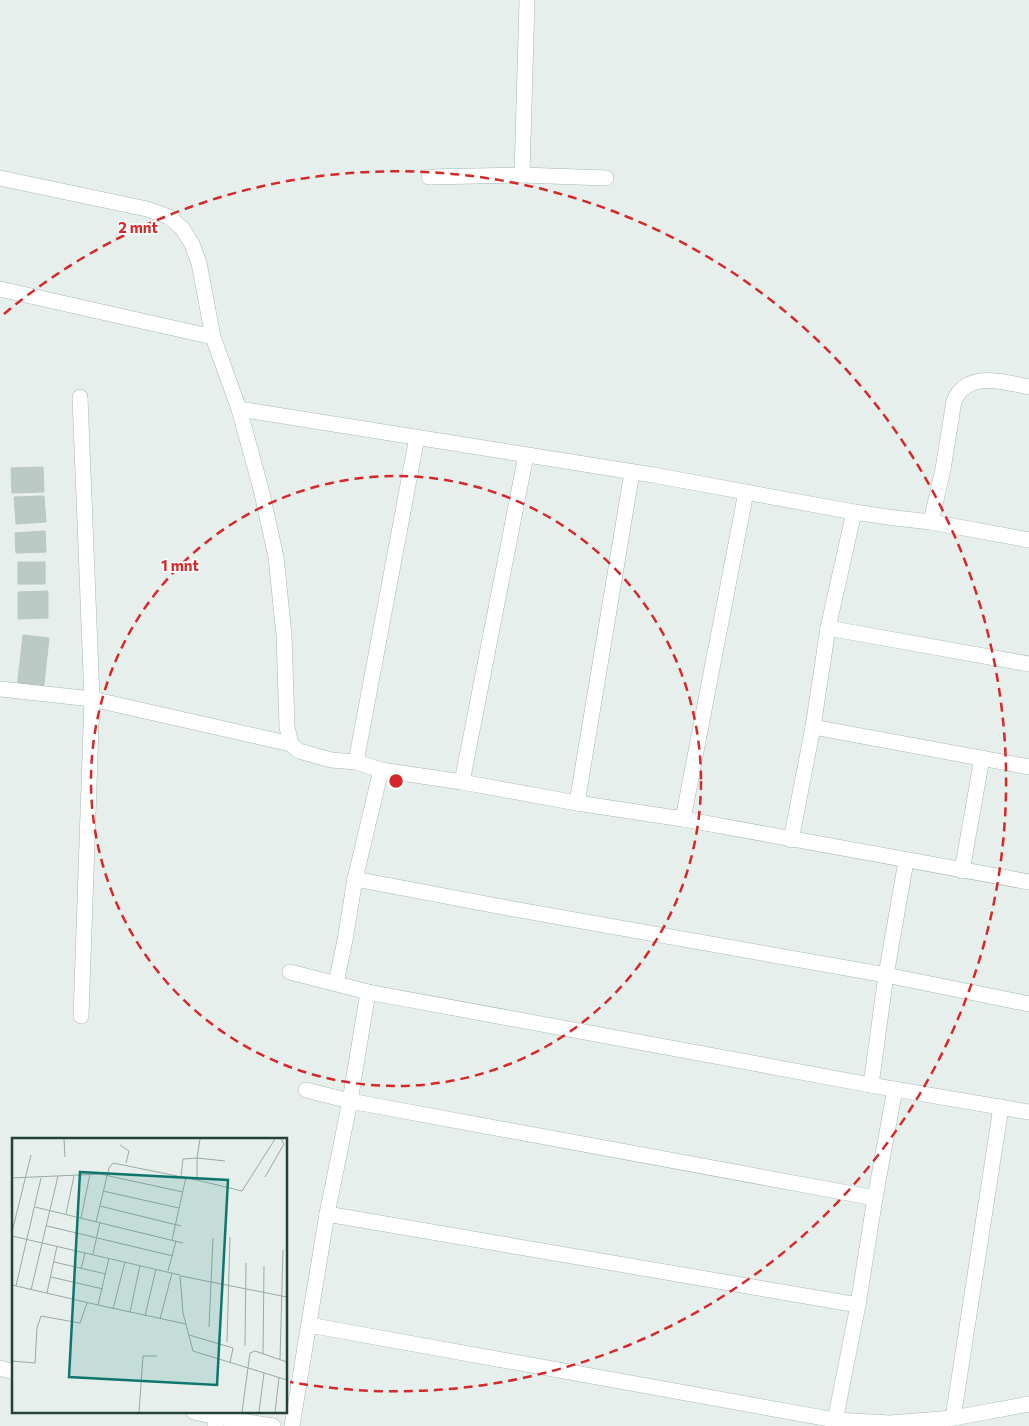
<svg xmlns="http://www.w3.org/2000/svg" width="1029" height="1426" viewBox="0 0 1029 1426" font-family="Commissioner,sans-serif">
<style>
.building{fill:#bbcac4;stroke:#b8c9c2}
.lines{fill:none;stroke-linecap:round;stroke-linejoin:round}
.minor-casing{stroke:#a8b8b2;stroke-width:16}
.minor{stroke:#fff;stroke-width:15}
.ring{fill:none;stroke:#d62828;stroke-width:2.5;stroke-dasharray:9 6}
.inset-road{fill:none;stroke:#98aaa4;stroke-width:1}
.view{fill:#0f766e;fill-opacity:0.15;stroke:#0f766e;stroke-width:2.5}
.inset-edge{fill:none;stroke:#24423a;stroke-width:2.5}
.centre{fill:#d62828;stroke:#f7fbf9;stroke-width:2.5}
.ring-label{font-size:15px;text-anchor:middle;font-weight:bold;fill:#d62828;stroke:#f7fbf9;stroke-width:4;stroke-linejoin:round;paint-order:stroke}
</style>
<rect width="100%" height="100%" fill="#e6efeb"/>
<g class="building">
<polygon points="43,467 44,492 12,493 11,468"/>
<polygon points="44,496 46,522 16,524 14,497"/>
<polygon points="45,531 46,552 16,553 15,533"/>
<rect x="18" y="562" width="27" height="22"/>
<polygon points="48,591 48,618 18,619 18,592"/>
<polygon points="23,635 49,638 43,692 17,689"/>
</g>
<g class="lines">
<g class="minor-casing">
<g id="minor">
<polyline points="522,175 606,178"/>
<polyline points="429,177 522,175 527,0"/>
<polyline points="0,178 147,209 169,217 182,228 192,244 199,263 213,337 239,409 261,489 276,557 284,635 287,727 291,744 299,751 331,760 356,762 381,770 462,782 577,803 683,819 1029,882"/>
<polyline points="0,289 213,337"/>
<polyline points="80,397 92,699 81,1016"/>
<polyline points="239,409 653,475 854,512"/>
<path d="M931 522 943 469 954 401C967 370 1004 382 1029 387"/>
<polyline points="828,628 1029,664"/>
<polyline points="0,689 92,699 291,744"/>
<polyline points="813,727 1029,767"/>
<polyline points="356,762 417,437"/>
<polyline points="462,782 526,455"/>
<polyline points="577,803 632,472"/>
<polyline points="683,819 746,492"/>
<polyline points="791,840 813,727 828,628 854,512 895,518 931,522 1029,540"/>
<polyline points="962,871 982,758"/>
<polyline points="355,879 508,908 886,975 1029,1004"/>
<polyline points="290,972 368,992 871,1085 1029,1112"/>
<polyline points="336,983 345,940 355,879 381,770"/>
<polyline points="871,1085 886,975 906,861"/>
<polyline points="306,1090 350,1101 875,1198"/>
<polyline points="327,1214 858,1305"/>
<polyline points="309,1325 835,1420 890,1423 953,1418 1029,1404"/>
<polyline points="0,1368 14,1372"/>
<polyline points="194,1412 216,1417"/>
<polyline points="953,1418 1001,1107"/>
<polyline points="215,1426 216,1417 273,1426"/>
<polyline points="292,1426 327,1214 350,1101 368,992"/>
<polyline points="834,1426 858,1305 875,1198 895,1089"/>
</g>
</g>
<use href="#minor" class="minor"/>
</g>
<g class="ring">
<circle cx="396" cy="781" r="305"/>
<path d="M4 314A610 610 0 1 1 290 1382"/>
</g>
<g transform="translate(12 1138)">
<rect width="275" height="275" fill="#e6efeb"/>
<path class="inset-road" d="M52 1 53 19M108 7 117 13 114 25M169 38 171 21 185 20 188 1M253 39 272 6 269 1M0 40 88 36 171 54M185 42 230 53 263 1M91 53 167 70M88 68 169 88M23 69 171 105M54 76 62 38M69 80 78 36M84 84 97 30 101 25 185 42V20L213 23M35 88 161 118M0 94 19 17M0 98 168 137 171 175 181 213 275 242M160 102 174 39M81 116 88 84M42 124 94 136M69 131 73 115M156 133 164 103M169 138 275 159M39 139 91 151M0 147 86 167 97 120M4 148 29 40M19 152 46 38M35 155 45 108M86 167 174 186M101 171 113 124M118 174 128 127M133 178 144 131M148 181 160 135M197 189 201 100M177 197 221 210 218 225M215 204 218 99M233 208 234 125M251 216 252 128M268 221 271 112M0 223 23 225 25 190 29 178 68 185 75 165M127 274 131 218H145M230 274 238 215 243 213 275 224M247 274 252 235M263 274 267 240"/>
<path class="view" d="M68 34 216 42 205 247 57 239Z"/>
<rect width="275" height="275" class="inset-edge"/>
</g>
<circle cx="396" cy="781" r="8" class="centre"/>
<g class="ring-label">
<text x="138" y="233">2 mnt</text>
<text x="180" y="571">1 mnt</text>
</g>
</svg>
